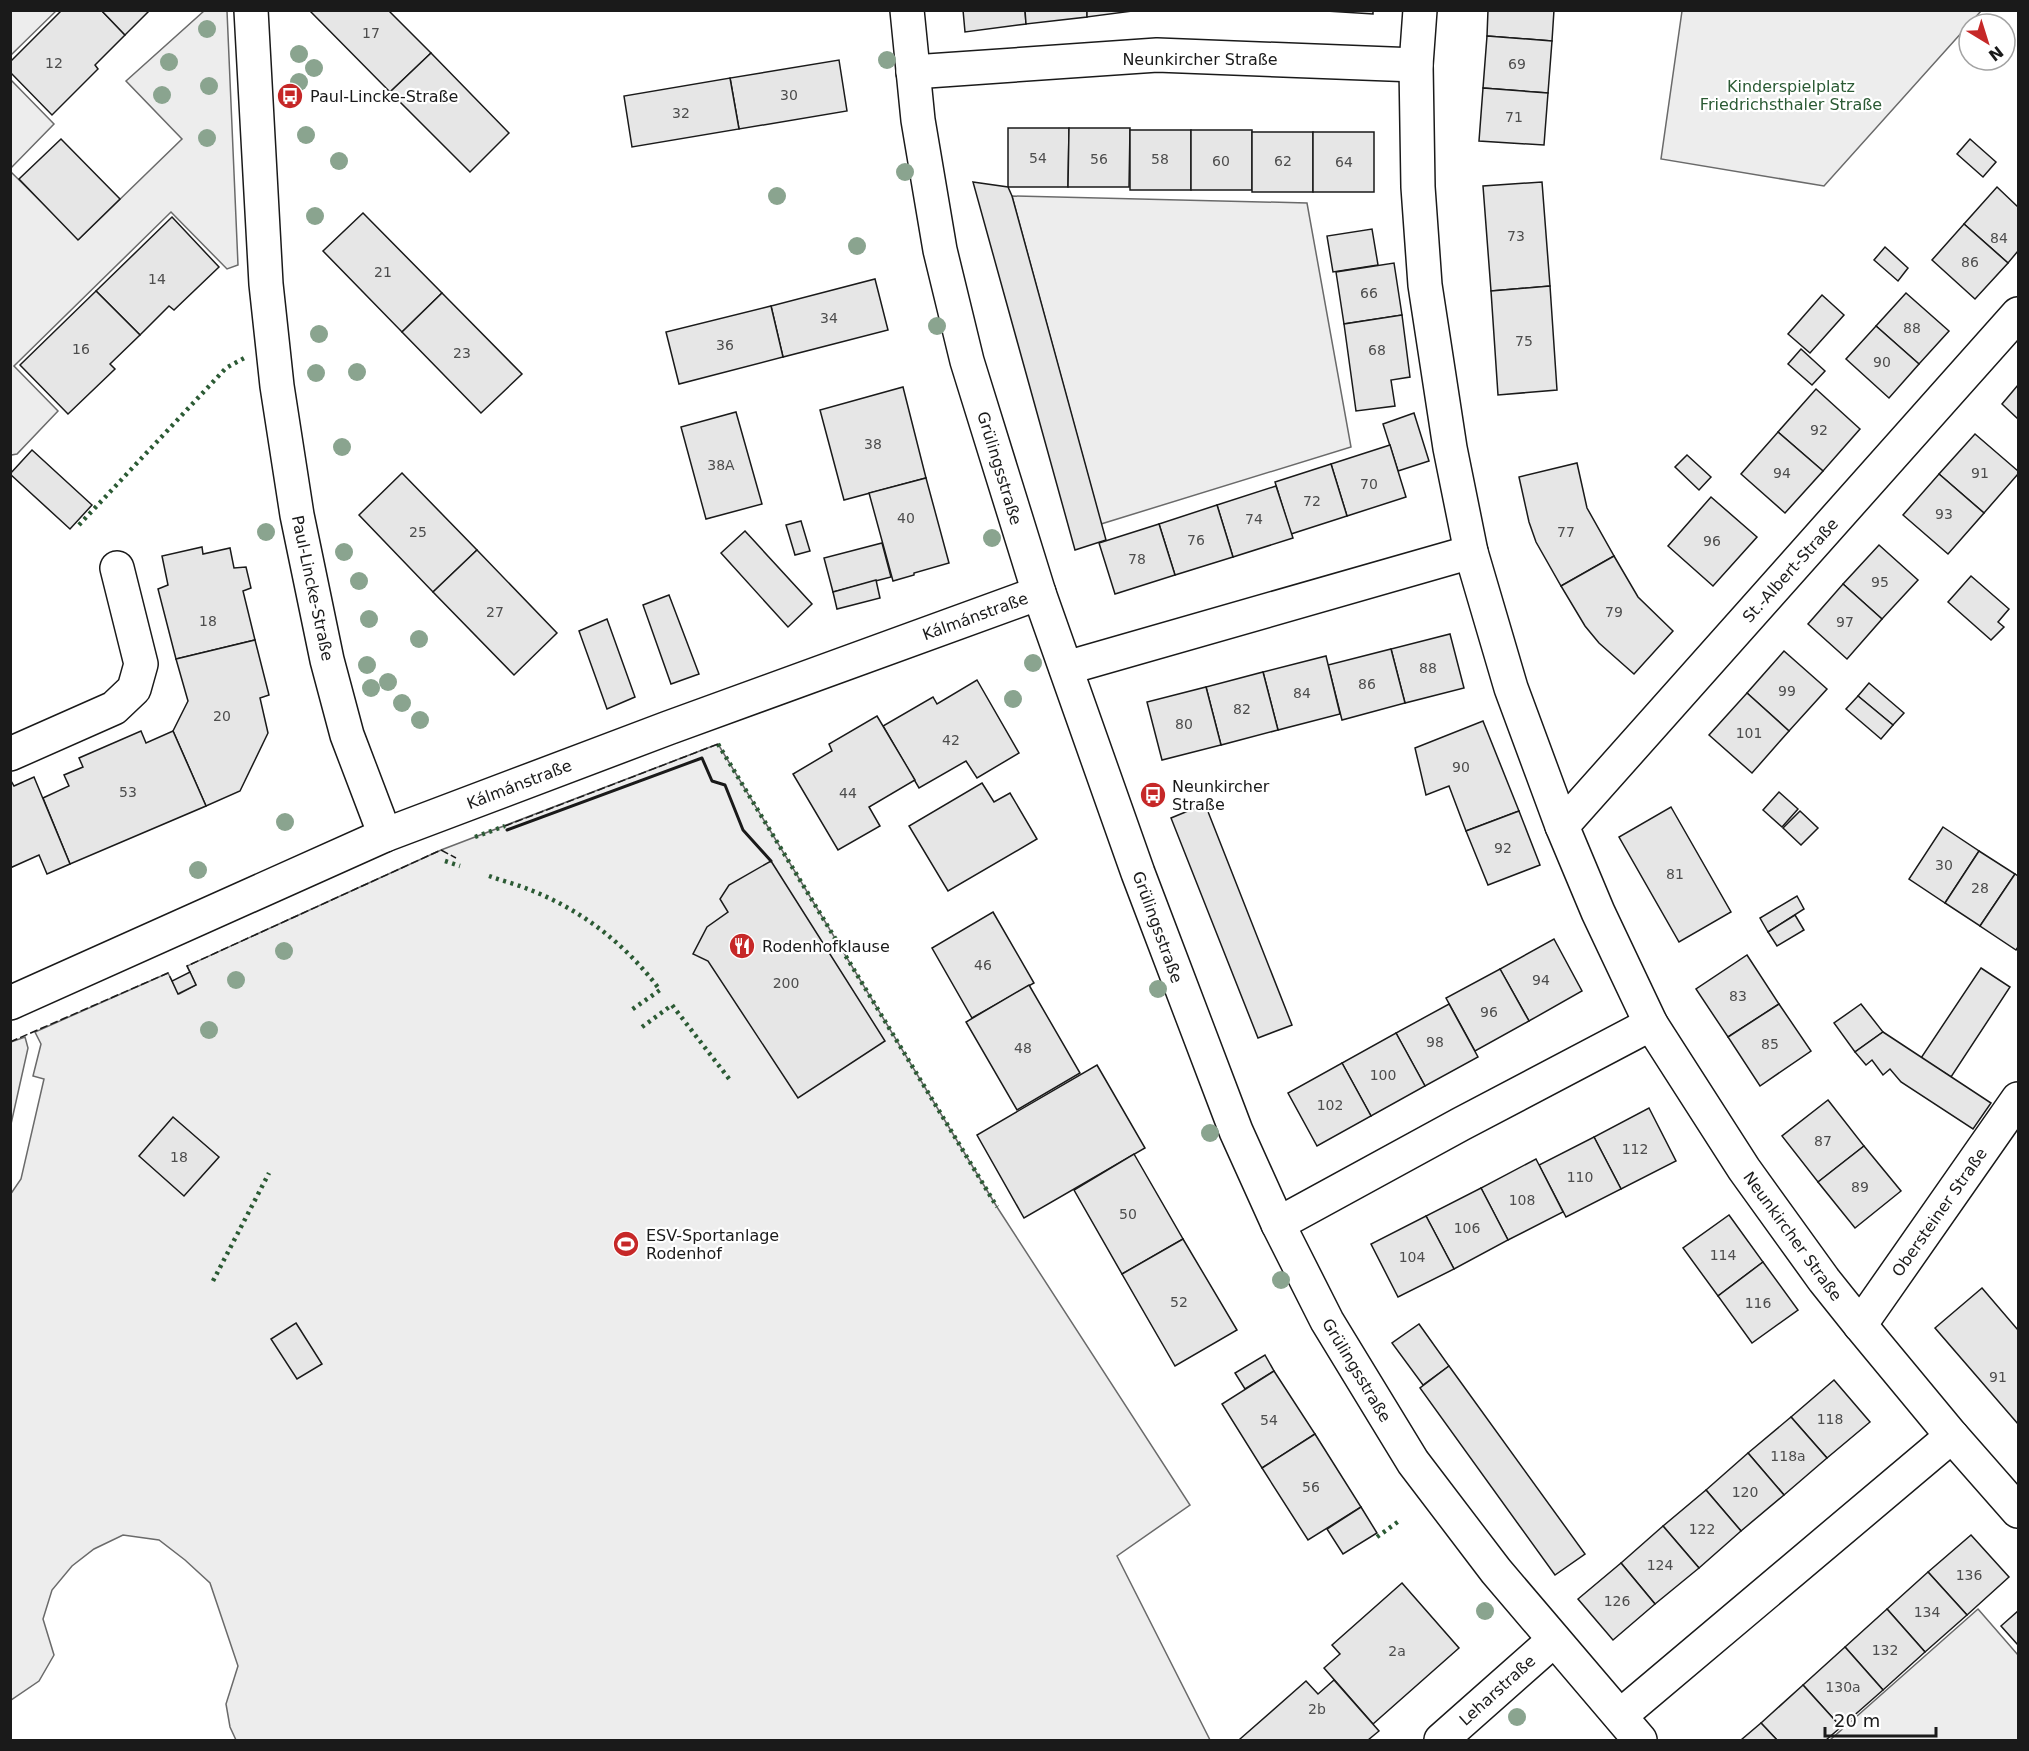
<svg xmlns="http://www.w3.org/2000/svg" width="2029" height="1751" viewBox="0 0 2029 1751" font-family="'DejaVu Sans',sans-serif">
<style>
.green{fill:#ededed;stroke:#6a6a6a;stroke-width:1.5}
.building{fill:#e6e6e6;stroke:#1a1a1a;stroke-width:1.5}
.lines{fill:none;stroke-linecap:round;stroke-linejoin:round}
.minor-casing{stroke:#1a1a1a;stroke-width:36}
.minor{stroke:#fff;stroke-width:33}
.hedge{stroke:#2b5a34;stroke-width:4.5;stroke-dasharray:3 4.5;stroke-linecap:butt}
.fence{stroke:#1a1a1a;stroke-width:1.5;stroke-dasharray:8 3;stroke-linecap:butt}
.wall{stroke:#1a1a1a;stroke-width:3}
.tree{fill:#8aa48f}
.labels{text-anchor:middle;stroke-width:4.5;stroke-linejoin:round;paint-order:stroke}
.number-label{font-size:14px;fill:#4d4d4d}
.street-label{font-size:16px;fill:#1a1a1a;stroke:#fff}
.park-label{font-size:16px;fill:#2b5a34;stroke:#fff}
.poi-label{font-size:16px;fill:#1a1a1a;stroke:#fff;text-anchor:start}
</style>
<rect width="100%" height="100%" fill="#fff"/>
<g class="green">
<polygon points="11,10 56,10 56,11 11,55"/>
<polygon points="204,11 227,11 238,265 227,269 171,212 14,366 58,411 17,454 11,455 11,172 79,239 182,139 126,81"/>
<polygon points="1682,11 1682,10 1981,11 1824,186 1661,159"/>
<polygon points="11,80 54,124 11,168"/>
<polygon points="1012,196 1307,203 1351,447 1101,524"/>
<polygon points="718,744 997,1207 1190,1505 1117,1556 1210,1740 236,1740 230,1727 226,1704 238,1666 210,1583 185,1560 159,1540 123,1535 94,1549 72,1566 52,1590 43,1619 54,1655 39,1681 11,1700 10,1195 21,1179 44,1079 33,1076 41,1044 35,1032 168,973 179,994 196,985 187,966 441,850"/>
<polygon points="25,1037 28,1048 11,1124 11,1042"/>
<polygon points="1978,1609 2018,1655 2018,1740 1830,1740"/>
</g>
<g class="building">
<polygon points="62,10 101,10 125,35 95,65 98,69 52,115 10,72 10,62"/>
<polygon points="101,10 150,10 125,35"/>
<polygon points="313,10 388,10 431,53 390,92 311,12"/>
<polygon points="963,10 1025,10 1026,24 965,32"/>
<polygon points="1025,10 1087,10 1087,17 1026,24"/>
<polygon points="1087,10 1140,10 1087,17"/>
<polygon points="1310,10 1373,10 1373,14"/>
<polygon points="1488,10 1554,10 1552,41 1487,36"/>
<polygon points="1487,36 1552,41 1548,93 1483,88"/>
<polygon points="431,53 509,133 470,172 390,92"/>
<polygon points="839,60 847,111 739,129 730,78"/>
<polygon points="730,78 739,129 632,147 624,96"/>
<polygon points="1483,88 1548,93 1544,145 1479,141"/>
<polygon points="1008,128 1069,128 1068,187 1008,187"/>
<polygon points="1069,128 1130,128 1129,187 1068,187"/>
<rect x="1130" y="130" width="61" height="60"/>
<rect x="1191" y="130" width="61" height="60"/>
<rect x="1252" y="132" width="61" height="60"/>
<rect x="1313" y="132" width="61" height="60"/>
<polygon points="61,139 120,199 78,240 19,179"/>
<polygon points="1970,139 1996,162 1983,177 1957,154"/>
<polygon points="973,182 1008,187 1012,196 1106,540 1075,550"/>
<polygon points="1542,182 1550,286 1491,291 1483,186"/>
<polygon points="1997,187 2018,207 2018,251 2008,263 1964,224"/>
<polygon points="363,213 442,293 402,332 323,251"/>
<polygon points="172,217 219,267 174,310 169,306 140,335 96,291"/>
<polygon points="1964,224 2008,263 1975,299 1932,260"/>
<polygon points="1372,229 1378,265 1333,272 1327,236"/>
<polygon points="1885,247 1908,268 1898,281 1874,260"/>
<polygon points="1394,263 1402,315 1344,324 1336,272"/>
<polygon points="875,279 888,330 783,357 771,306"/>
<polygon points="1550,286 1557,390 1498,395 1491,291"/>
<polygon points="96,291 140,335 110,364 115,369 68,414 20,365"/>
<polygon points="442,293 522,374 481,413 402,332"/>
<polygon points="1906,293 1949,331 1919,364 1876,326"/>
<polygon points="1822,295 1844,315 1810,353 1788,334"/>
<polygon points="771,306 783,357 679,384 666,332"/>
<polygon points="1402,315 1410,377 1391,380 1395,406 1356,411 1344,324"/>
<polygon points="1876,326 1919,364 1889,398 1846,359"/>
<polygon points="1801,349 1825,371 1812,385 1788,364"/>
<polygon points="2018,385 2018,419 2002,404"/>
<polygon points="903,387 926,478 844,500 820,410"/>
<polygon points="1816,389 1860,429 1823,471 1778,432"/>
<polygon points="736,412 762,504 706,519 681,427"/>
<polygon points="1414,413 1429,461 1398,471 1383,424"/>
<polygon points="1778,432 1823,471 1785,513 1741,474"/>
<polygon points="1975,434 2018,471 2018,474 1984,513 1939,474"/>
<polygon points="1390,445 1406,497 1347,516 1331,464"/>
<polygon points="32,450 92,505 70,529 10,474"/>
<polygon points="1687,455 1711,477 1699,490 1675,467"/>
<polygon points="1577,463 1587,508 1614,556 1561,586 1536,542 1529,522 1519,477"/>
<polygon points="1331,464 1347,516 1291,534 1275,482"/>
<polygon points="402,473 477,550 433,592 359,515"/>
<polygon points="1939,474 1984,513 1948,554 1903,515"/>
<polygon points="926,478 949,563 914,573 914,575 893,581 869,493"/>
<polygon points="1276,486 1293,538 1233,557 1217,505"/>
<polygon points="1711,497 1757,537 1713,586 1668,546"/>
<polygon points="1217,505 1233,557 1175,575 1159,524"/>
<polygon points="801,521 810,551 795,555 786,525"/>
<polygon points="1159,524 1175,575 1115,594 1099,543"/>
<polygon points="745,531 812,604 788,627 721,553"/>
<polygon points="882,543 891,577 833,592 824,558"/>
<polygon points="1879,545 1918,580 1882,619 1843,584"/>
<polygon points="202,547 203,554 230,548 234,568 246,567 251,588 243,591 255,640 176,659 158,589 168,585 162,556"/>
<polygon points="477,550 557,633 514,675 433,592"/>
<polygon points="1614,556 1638,597 1673,631 1634,674 1599,643 1585,626 1561,586"/>
<polygon points="1971,576 2009,609 1998,622 2004,627 1991,640 1948,602"/>
<polygon points="876,580 880,598 837,609 833,592"/>
<polygon points="1843,584 1882,619 1847,659 1808,624"/>
<polygon points="669,595 699,674 671,684 643,605"/>
<polygon points="607,619 635,697 607,709 579,631"/>
<polygon points="1450,634 1464,688 1405,703 1391,649"/>
<polygon points="255,640 269,695 260,698 268,733 240,791 206,806 173,731 188,701 176,659"/>
<polygon points="1391,649 1405,703 1342,720 1328,665"/>
<polygon points="1784,651 1827,689 1789,731 1747,693"/>
<polygon points="1326,656 1340,714 1278,730 1263,672"/>
<polygon points="1263,672 1278,730 1221,745 1206,687"/>
<polygon points="977,680 1019,753 977,778 966,761 919,788 883,726 933,697 937,704"/>
<polygon points="1869,683 1904,713 1893,725 1858,696"/>
<polygon points="1206,687 1221,745 1162,760 1147,702"/>
<polygon points="1747,693 1789,731 1752,773 1709,735"/>
<polygon points="1858,696 1893,725 1881,739 1846,709"/>
<polygon points="877,716 915,780 869,807 880,826 838,850 793,774 832,751 829,744"/>
<polygon points="1483,721 1519,811 1466,831 1449,786 1426,795 1415,748"/>
<polygon points="141,731 146,743 173,731 206,806 70,864 43,798 69,786 64,775 83,767 79,758"/>
<polygon points="34,777 70,864 47,874 39,855 10,868 10,779 14,786"/>
<polygon points="982,783 994,802 1010,793 1037,839 948,891 909,826"/>
<polygon points="1779,792 1798,809 1782,827 1763,810"/>
<polygon points="1205,804 1292,1025 1258,1038 1171,818"/>
<polygon points="1671,807 1731,912 1679,942 1619,837"/>
<polygon points="1519,811 1540,865 1488,885 1466,831"/>
<polygon points="1800,811 1818,828 1801,845 1783,828"/>
<polygon points="1943,827 1979,851 1945,903 1909,879"/>
<polygon points="1979,851 2015,874 1980,926 1945,903"/>
<polygon points="771,861 885,1041 798,1098 708,961 693,954 707,927 728,912 720,899 729,885"/>
<polygon points="2015,874 2018,876 2018,947 2016,950 1980,926"/>
<polygon points="1797,896 1804,909 1768,932 1760,918"/>
<polygon points="993,912 1034,983 972,1018 932,948"/>
<polygon points="1795,915 1804,930 1777,946 1768,932"/>
<polygon points="1554,939 1582,991 1529,1021 1500,969"/>
<polygon points="1747,955 1779,1004 1728,1037 1696,989"/>
<polygon points="1981,968 2010,987 1951,1077 1921,1058"/>
<polygon points="1500,969 1529,1021 1475,1051 1446,998"/>
<polygon points="190,972 196,985 178,994 172,981"/>
<polygon points="1029,985 1080,1073 1017,1110 966,1022"/>
<polygon points="1449,1004 1478,1057 1425,1086 1396,1033"/>
<polygon points="1779,1004 1811,1051 1760,1086 1728,1037"/>
<polygon points="1861,1004 1883,1032 1855,1052 1834,1023"/>
<polygon points="1883,1032 1991,1103 1973,1129 1901,1082 1890,1069 1883,1075 1872,1060 1866,1065 1855,1052"/>
<polygon points="1396,1033 1425,1086 1371,1116 1342,1063"/>
<polygon points="1342,1063 1371,1116 1317,1146 1288,1093"/>
<polygon points="1097,1065 1145,1148 1024,1218 977,1135"/>
<polygon points="1828,1100 1864,1146 1818,1182 1782,1136"/>
<polygon points="1649,1108 1676,1161 1621,1189 1594,1137"/>
<polygon points="173,1117 219,1157 184,1196 139,1156"/>
<polygon points="1594,1137 1621,1189 1566,1217 1539,1165"/>
<polygon points="1864,1146 1901,1191 1855,1228 1818,1182"/>
<polygon points="1134,1154 1183,1239 1122,1274 1074,1190"/>
<polygon points="1536,1159 1563,1212 1508,1240 1481,1188"/>
<polygon points="1481,1188 1508,1240 1454,1269 1426,1216"/>
<polygon points="1729,1215 1763,1262 1718,1296 1683,1248"/>
<polygon points="1426,1216 1454,1269 1398,1297 1371,1244"/>
<polygon points="1183,1239 1237,1330 1175,1366 1122,1274"/>
<polygon points="1763,1262 1798,1310 1752,1343 1718,1296"/>
<polygon points="1982,1288 2018,1330 2018,1424 1935,1328"/>
<polygon points="296,1323 322,1364 297,1379 271,1339"/>
<polygon points="1419,1324 1449,1366 1423,1385 1392,1343"/>
<polygon points="1265,1355 1274,1371 1245,1389 1235,1373"/>
<polygon points="1449,1366 1585,1554 1555,1575 1420,1388"/>
<polygon points="1274,1371 1315,1434 1262,1468 1222,1404"/>
<polygon points="1834,1380 1870,1422 1827,1458 1791,1417"/>
<polygon points="1791,1417 1827,1458 1784,1495 1748,1453"/>
<polygon points="1315,1434 1361,1507 1308,1540 1262,1468"/>
<polygon points="1748,1453 1784,1495 1741,1531 1706,1490"/>
<polygon points="1706,1490 1741,1531 1699,1568 1663,1526"/>
<polygon points="1361,1507 1377,1533 1343,1554 1327,1529"/>
<polygon points="1663,1526 1699,1568 1655,1604 1621,1563"/>
<polygon points="1971,1535 2009,1577 1967,1615 1928,1572"/>
<polygon points="1621,1563 1655,1604 1613,1640 1578,1599"/>
<polygon points="1928,1572 1967,1615 1925,1652 1887,1609"/>
<polygon points="1402,1583 1459,1648 1373,1724 1324,1668 1340,1654 1332,1645"/>
<polygon points="1887,1609 1925,1652 1883,1690 1845,1647"/>
<polygon points="2018,1611 2018,1645 2001,1626"/>
<polygon points="1845,1647 1883,1690 1841,1727 1803,1685"/>
<polygon points="1334,1680 1379,1731 1368,1740 1242,1740 1240,1739 1306,1681 1318,1694"/>
<polygon points="1803,1685 1841,1727 1826,1740 1777,1740 1761,1723"/>
<polygon points="1761,1723 1777,1740 1741,1740"/>
</g>
<g class="lines">
<g class="minor-casing">
<g id="minor">
<polyline points="251,10 266,284 277,386 297,515 327,660 347,735 385,835"/>
<polyline points="907,10 918,120 940,250 967,361 1039,593 1138,873 1236,1131 1278,1224 1327,1321 1413,1462 1496,1571 1640,1740"/>
<polyline points="1420,10 1416,65 1418,187 1425,285 1450,448 1471,552 1511,688 1562,826 1598,912 1651,1024 1744,1169 1824,1280 1860,1325 1952,1436 2018,1511"/>
<polyline points="913,72 1157,55 1416,65"/>
<polyline points="1066,668 1471,552"/>
<polyline points="10,754 114,708 134,689 141,664 117,568"/>
<polyline points="1562,826 2018,314"/>
<polyline points="10,1003 385,835 668,728 1039,593"/>
<polyline points="1278,1224 1461,1124 1651,1024"/>
<polyline points="1860,1325 2018,1099"/>
<polyline points="1620,1716 1952,1436"/>
<polyline points="1441,1740 1554,1640"/>
</g>
</g>
<use href="#minor" class="minor"/>
<g class="hedge">
<polyline points="79,525 226,368 246,357"/>
<polyline points="718,744 997,1207"/>
<polyline points="475,837 505,826"/>
<polyline points="445,861 460,866"/>
<path d="M489 876C503 881 519 885 533 891 585 912 627 946 660 990L630 1011"/>
<polyline points="642,1027 672,1005 730,1080"/>
<polyline points="213,1281 269,1173"/>
<polyline points="1377,1537 1399,1521"/>
</g>
<g class="fence">
<polyline points="505,826 718,744"/>
<polyline points="190,972 187,966 441,850 456,858"/>
<polyline points="10,1042 168,973 172,981"/>
</g>
<polyline class="wall" points="507,830 702,758 712,781 725,785 743,830 771,861"/>
</g>
<g class="tree">
<circle cx="207" cy="29" r="9"/>
<circle cx="299" cy="54" r="9"/>
<circle cx="887" cy="60" r="9"/>
<circle cx="169" cy="62" r="9"/>
<circle cx="314" cy="68" r="9"/>
<circle cx="299" cy="82" r="9"/>
<circle cx="209" cy="86" r="9"/>
<circle cx="162" cy="95" r="9"/>
<circle cx="306" cy="135" r="9"/>
<circle cx="207" cy="138" r="9"/>
<circle cx="339" cy="161" r="9"/>
<circle cx="905" cy="172" r="9"/>
<circle cx="777" cy="196" r="9"/>
<circle cx="315" cy="216" r="9"/>
<circle cx="857" cy="246" r="9"/>
<circle cx="937" cy="326" r="9"/>
<circle cx="319" cy="334" r="9"/>
<circle cx="357" cy="372" r="9"/>
<circle cx="316" cy="373" r="9"/>
<circle cx="342" cy="447" r="9"/>
<circle cx="266" cy="532" r="9"/>
<circle cx="992" cy="538" r="9"/>
<circle cx="344" cy="552" r="9"/>
<circle cx="359" cy="581" r="9"/>
<circle cx="369" cy="619" r="9"/>
<circle cx="419" cy="639" r="9"/>
<circle cx="1033" cy="663" r="9"/>
<circle cx="367" cy="665" r="9"/>
<circle cx="388" cy="682" r="9"/>
<circle cx="371" cy="688" r="9"/>
<circle cx="1013" cy="699" r="9"/>
<circle cx="402" cy="703" r="9"/>
<circle cx="420" cy="720" r="9"/>
<circle cx="285" cy="822" r="9"/>
<circle cx="198" cy="870" r="9"/>
<circle cx="284" cy="951" r="9"/>
<circle cx="236" cy="980" r="9"/>
<circle cx="1158" cy="989" r="9"/>
<circle cx="209" cy="1030" r="9"/>
<circle cx="1210" cy="1133" r="9"/>
<circle cx="1281" cy="1280" r="9"/>
<circle cx="1485" cy="1611" r="9"/>
<circle cx="1517" cy="1717" r="9"/>
</g>
<defs>
<g id="bus-disc" transform="scale(1.35)"><circle r="9.5" fill="#c62828" stroke="#fff"/><path d="M-5-6H5V4H4V6H2V4H-2V6H-4V4H-5ZM-3.5-4V0h7V-4ZM-3.5 1.2v1.5H-2V1.2ZM2 1.2v1.5H3.5V1.2Z" fill="#fff"/></g>
<g id="restaurant-disc" transform="scale(1.35)"><circle r="9.5" fill="#c62828" stroke="#fff"/><path d="M-5-6h1v4h1v-4h1v4h1v-4h1v5L-1.5 .5V6h-2V.5L-5-1ZM5-6V6H3V1.5H1.5Q1.5-4 5-6Z" fill="#fff"/></g>
<g id="stadium-disc" transform="scale(1.35)"><circle r="9.5" fill="#c62828" stroke="#fff"/><path d="M0-5a6.5 5 0 1 0 0 10a6.5 5 0 1 0 0-10ZM-3.5-1.8h7v3.6h-7Z" fill="#fff"/></g>
</defs>
<g fill-rule="evenodd">
<use href="#bus-disc" x="290" y="96"/>
<use href="#bus-disc" x="1153" y="795"/>
<use href="#restaurant-disc" x="742" y="946"/>
<use href="#stadium-disc" x="626" y="1244"/>
</g>
<g class="labels">
<g class="number-label">
<text x="371" y="38">17</text>
<text x="54" y="68">12</text>
<text x="1517" y="69">69</text>
<text x="789" y="100">30</text>
<text x="681" y="118">32</text>
<text x="1514" y="122">71</text>
<text x="1038" y="163">54</text>
<text x="1099" y="164">56</text>
<text x="1160" y="164">58</text>
<text x="1221" y="166">60</text>
<text x="1283" y="166">62</text>
<text x="1344" y="167">64</text>
<text x="1516" y="241">73</text>
<text x="1999" y="243">84</text>
<text x="1970" y="267">86</text>
<text x="383" y="277">21</text>
<text x="157" y="284">14</text>
<text x="1369" y="298">66</text>
<text x="829" y="323">34</text>
<text x="1912" y="333">88</text>
<text x="1524" y="346">75</text>
<text x="725" y="350">36</text>
<text x="81" y="354">16</text>
<text x="1377" y="355">68</text>
<text x="462" y="358">23</text>
<text x="1882" y="367">90</text>
<text x="1819" y="435">92</text>
<text x="873" y="449">38</text>
<text x="721" y="470">38A</text>
<text x="1782" y="478">94</text>
<text x="1980" y="478">91</text>
<text x="1369" y="489">70</text>
<text x="1312" y="506">72</text>
<text x="1944" y="519">93</text>
<text x="906" y="523">40</text>
<text x="1254" y="524">74</text>
<text x="418" y="537">25</text>
<text x="1566" y="537">77</text>
<text x="1196" y="545">76</text>
<text x="1712" y="546">96</text>
<text x="1137" y="564">78</text>
<text x="1880" y="587">95</text>
<text x="495" y="617">27</text>
<text x="1614" y="617">79</text>
<text x="208" y="626">18</text>
<text x="1845" y="627">97</text>
<text x="1428" y="673">88</text>
<text x="1367" y="689">86</text>
<text x="1787" y="696">99</text>
<text x="1302" y="698">84</text>
<text x="1242" y="714">82</text>
<text x="222" y="721">20</text>
<text x="1184" y="729">80</text>
<text x="1749" y="738">101</text>
<text x="951" y="745">42</text>
<text x="1461" y="772">90</text>
<text x="128" y="797">53</text>
<text x="848" y="798">44</text>
<text x="1503" y="853">92</text>
<text x="1944" y="870">30</text>
<text x="1675" y="879">81</text>
<text x="1980" y="893">28</text>
<text x="983" y="970">46</text>
<text x="1541" y="985">94</text>
<text x="786" y="988">200</text>
<text x="1738" y="1001">83</text>
<text x="1489" y="1017">96</text>
<text x="1435" y="1047">98</text>
<text x="1770" y="1049">85</text>
<text x="1023" y="1053">48</text>
<text x="1383" y="1080">100</text>
<text x="1330" y="1110">102</text>
<text x="1823" y="1146">87</text>
<text x="1635" y="1154">112</text>
<text x="179" y="1162">18</text>
<text x="1580" y="1182">110</text>
<text x="1860" y="1192">89</text>
<text x="1522" y="1205">108</text>
<text x="1128" y="1219">50</text>
<text x="1467" y="1233">106</text>
<text x="1723" y="1260">114</text>
<text x="1412" y="1262">104</text>
<text x="1179" y="1307">52</text>
<text x="1758" y="1308">116</text>
<text x="1998" y="1382">91</text>
<text x="1830" y="1424">118</text>
<text x="1269" y="1425">54</text>
<text x="1788" y="1461">118a</text>
<text x="1311" y="1492">56</text>
<text x="1745" y="1497">120</text>
<text x="1702" y="1534">122</text>
<text x="1660" y="1570">124</text>
<text x="1969" y="1580">136</text>
<text x="1617" y="1606">126</text>
<text x="1927" y="1617">134</text>
<text x="1885" y="1655">132</text>
<text x="1397" y="1656">2a</text>
<text x="1843" y="1692">130a</text>
<text x="1317" y="1714">2b</text>
</g>
<g class="street-label">
<text x="1200" y="65">Neunkircher Straße</text>
<text transform="translate(1000 468) rotate(73)" y="6">Grülingsstraße</text>
<text transform="translate(1790 570) rotate(-48)" y="6">St.-Albert-Straße</text>
<text transform="translate(313 588) rotate(78)" y="6">Paul-Lincke-Straße</text>
<text transform="translate(975 616) rotate(-20)" y="6">Kálmánstraße</text>
<text transform="translate(519 784) rotate(-21)" y="6">Kálmánstraße</text>
<text transform="translate(1158 927) rotate(70)" y="6">Grülingsstraße</text>
<text transform="translate(1939 1212) rotate(-55)" y="6">Obersteiner Straße</text>
<text transform="translate(1793 1236) rotate(54)" y="6">Neunkircher Straße</text>
<text transform="translate(1357 1370) rotate(59)" y="6">Grülingsstraße</text>
<text transform="translate(1497 1690) rotate(-42)" y="6">Leharstraße</text>
</g>
<g class="park-label">
<text x="1791" y="92">Kinderspielplatz<tspan x="1791" dy="18">Friedrichsthaler Straße</tspan></text>
</g>
<g class="poi-label">
<text x="310" y="102">Paul-Lincke-Straße</text>
<text x="1172" y="792">Neunkircher<tspan x="1172" dy="18">Straße</tspan></text>
<text x="762" y="952">Rodenhofklause</text>
<text x="646" y="1241">ESV-Sportanlage<tspan x="646" dy="18">Rodenhof</tspan></text>
</g>
</g>
<rect width="2029" height="1751" fill="none" stroke="#1a1a1a" stroke-width="24"/>
<g transform="translate(1987 42) rotate(142)"><circle r="28" fill="#ffffff" stroke="#a3a3a3" stroke-width="1.5"/>
<path d="M0-4.5L10 22L0 15L-10 22Z" fill="#c62828"/>
<text y="-9" font-size="16" font-weight="bold" text-anchor="middle" fill="#1a1a1a">N</text>
</g>
<path d="M1825 1727v9h111v-9" fill="none" stroke="#1a1a1a" stroke-width="3"/>
<text x="1834" y="1727" font-size="18" fill="#1a1a1a" stroke="#ffffff" stroke-width="4.5" paint-order="stroke">20 m</text>
</svg>
